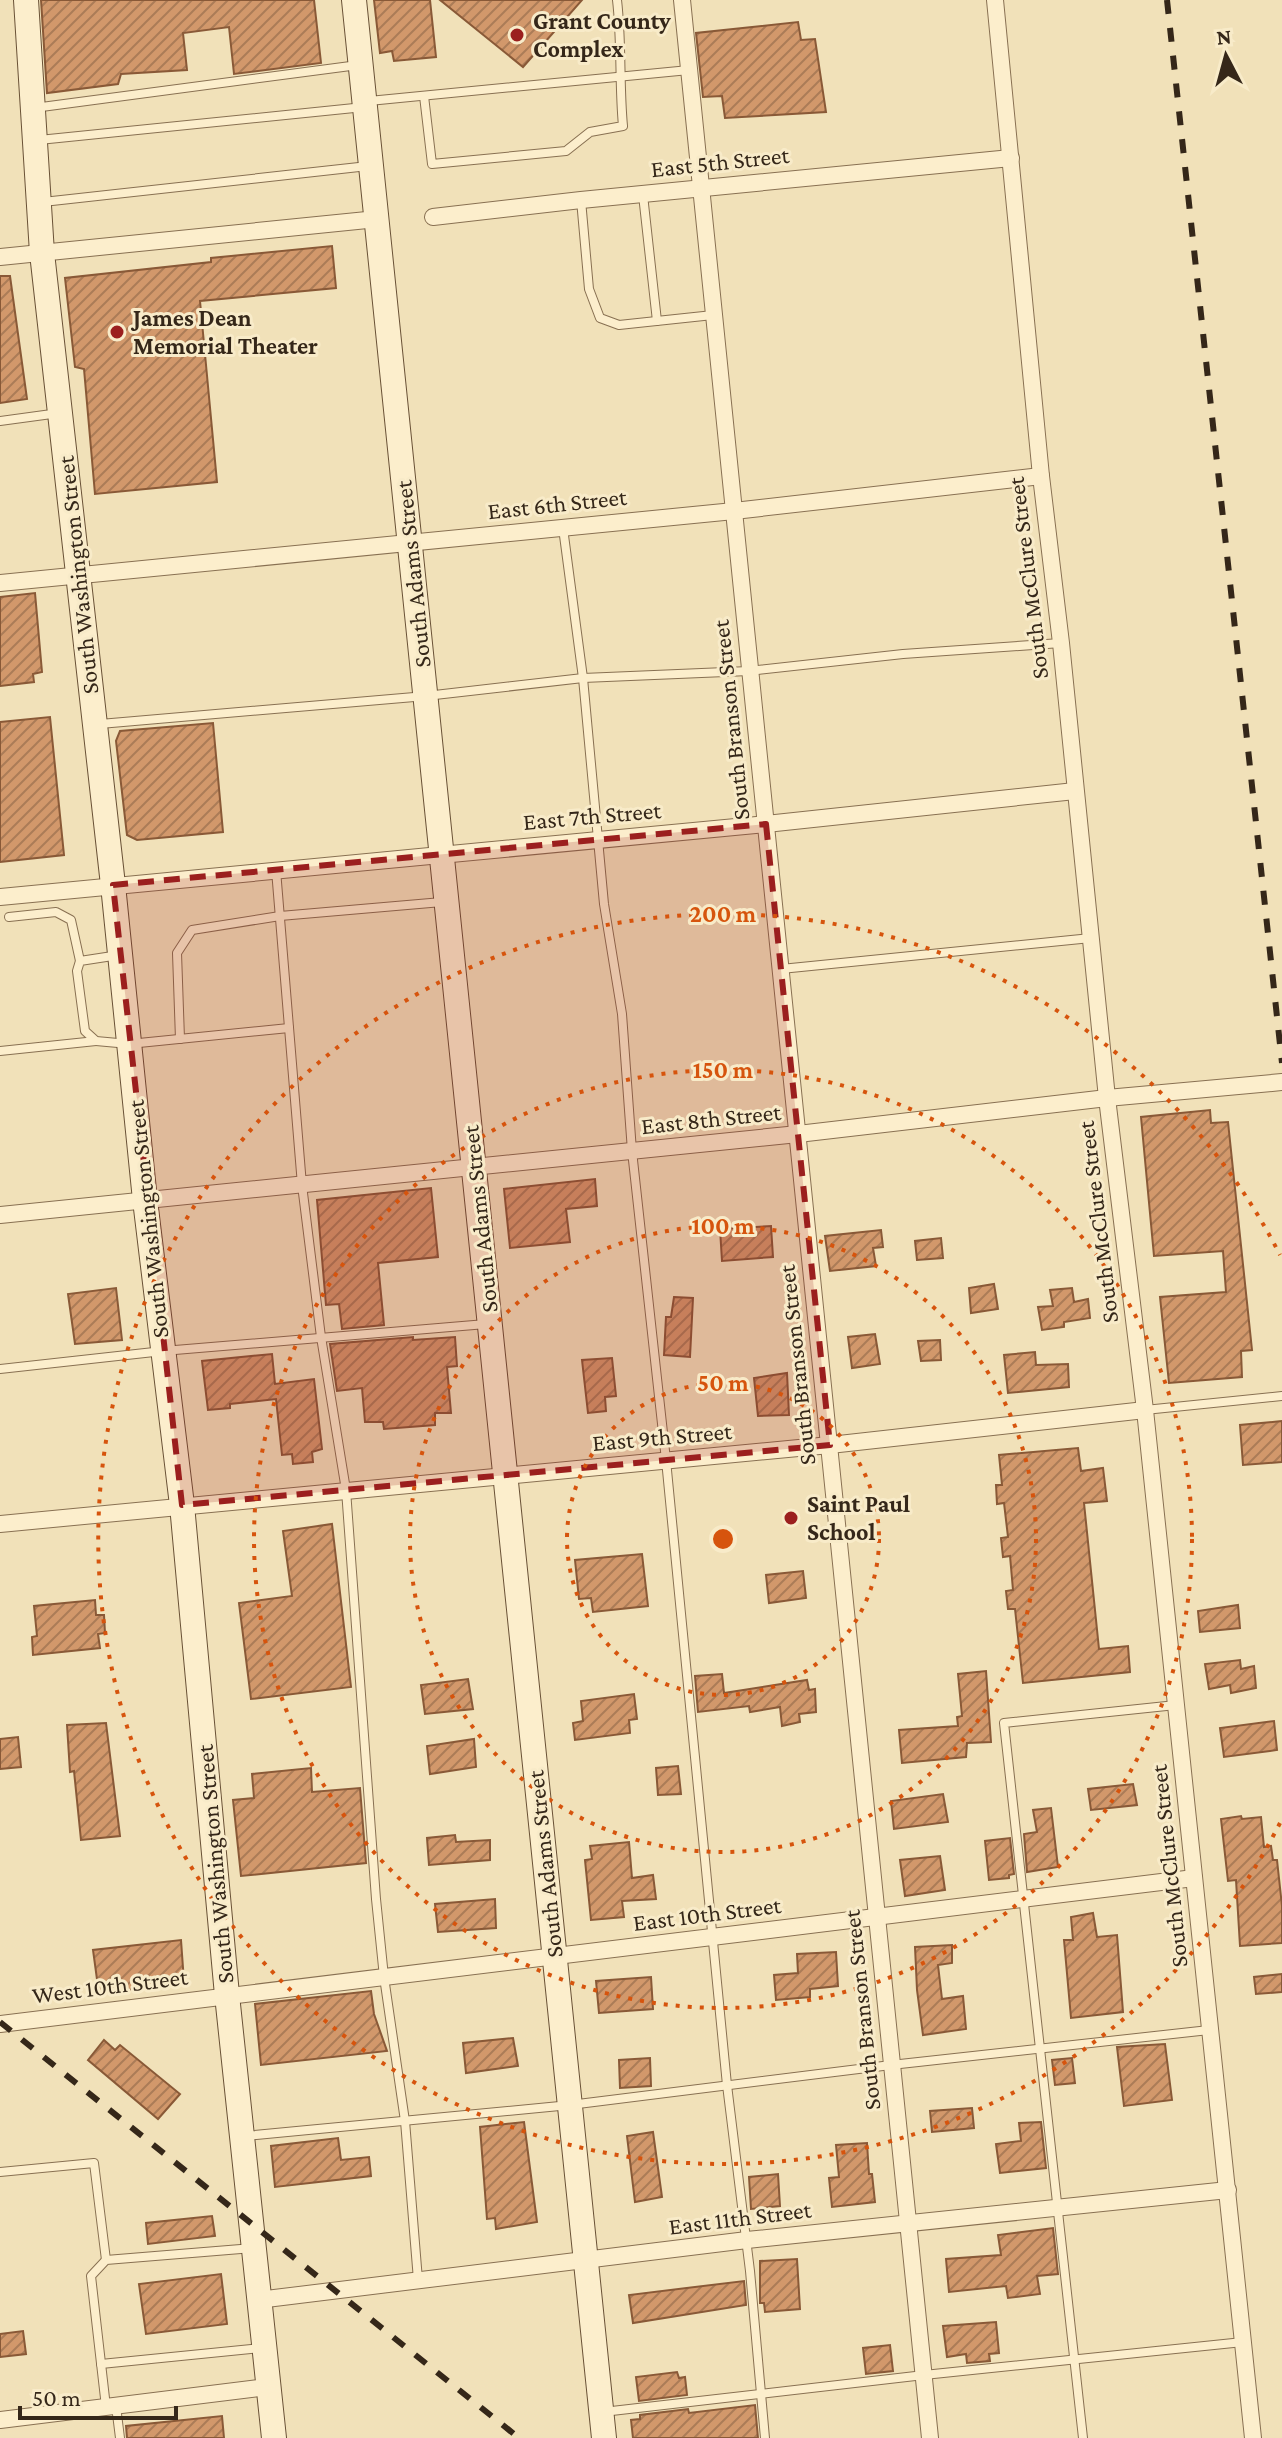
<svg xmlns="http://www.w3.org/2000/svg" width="1282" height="2438" viewBox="0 0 1282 2438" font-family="'Crimson Pro',serif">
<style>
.building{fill:url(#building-hatch);stroke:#895937;stroke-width:2}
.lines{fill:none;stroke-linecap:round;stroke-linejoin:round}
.service-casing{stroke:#887052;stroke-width:10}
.minor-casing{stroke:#887052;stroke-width:18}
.secondary-casing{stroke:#695136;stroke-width:26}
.service{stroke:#fceecc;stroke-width:8}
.minor{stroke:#fceecc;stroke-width:16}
.secondary{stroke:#fceecc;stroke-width:24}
.rail{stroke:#352719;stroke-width:6;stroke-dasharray:14 14;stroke-linecap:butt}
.marked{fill:#9b1f1e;fill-opacity:0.2;stroke:#9b1f1e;stroke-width:6;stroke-dasharray:16 10;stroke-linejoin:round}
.ring{fill:none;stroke:#d6540d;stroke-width:4;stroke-dasharray:4 8}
.poi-dot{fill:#9b1f1e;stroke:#f8ebc9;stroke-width:3}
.labels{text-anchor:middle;stroke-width:6;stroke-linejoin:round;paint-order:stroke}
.poi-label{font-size:24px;font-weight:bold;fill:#352719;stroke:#f8ebc9;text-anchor:start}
.street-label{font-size:24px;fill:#352719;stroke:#f8ebc9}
.centre{fill:#d6540d;stroke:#f8ebc9;stroke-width:4}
.ring-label{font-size:24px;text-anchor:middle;font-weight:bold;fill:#d6540d;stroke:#f8ebc9;stroke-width:6;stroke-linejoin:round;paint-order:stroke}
</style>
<defs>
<pattern id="building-hatch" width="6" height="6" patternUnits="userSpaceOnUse" patternTransform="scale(2)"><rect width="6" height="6" fill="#d2986b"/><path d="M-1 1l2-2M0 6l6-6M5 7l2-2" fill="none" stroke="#ab7c57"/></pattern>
</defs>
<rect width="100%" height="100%" fill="#f1e1b9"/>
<g class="building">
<polygon points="41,0 314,0 321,63 234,74 229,27 183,33 187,70 121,74 118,84 47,93"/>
<polygon points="374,0 430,0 436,57 394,61 392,51 380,53"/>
<polygon points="440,0 582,0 523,67"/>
<polygon points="798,22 801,40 815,39 826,112 725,118 722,96 703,97 696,33"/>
<polygon points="332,246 336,288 200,301 217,482 95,494 84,369 75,367 65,278 211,262 211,258"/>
<polygon points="0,276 10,276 27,399 0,403"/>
<polygon points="35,593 42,672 33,674 34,682 0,686 0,597"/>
<polygon points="50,717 64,855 0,862 0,722"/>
<polygon points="213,723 223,832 137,840 127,835 116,741 120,731"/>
<polygon points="1210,1110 1211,1123 1228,1122 1252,1350 1241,1351 1242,1377 1169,1383 1160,1297 1226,1292 1223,1251 1154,1256 1141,1117"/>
<polygon points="595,1179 597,1206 566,1209 570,1242 510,1248 504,1189"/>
<polygon points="431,1188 438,1257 378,1263 384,1325 342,1329 339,1304 326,1305 317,1200"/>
<polygon points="771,1226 773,1257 722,1261 720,1229"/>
<polygon points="881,1230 883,1247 873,1248 876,1266 830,1271 825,1236"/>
<polygon points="941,1238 943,1258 917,1260 915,1241"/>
<polygon points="994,1284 998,1309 971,1313 969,1288"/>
<polygon points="116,1288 122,1340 75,1344 68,1294"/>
<polygon points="1072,1288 1074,1302 1088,1299 1090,1318 1064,1322 1064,1327 1042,1330 1038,1307 1053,1306 1050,1290"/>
<polygon points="674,1297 693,1298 690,1357 664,1355 666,1317 671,1317"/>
<polygon points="875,1334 880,1364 852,1368 848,1337"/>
<polygon points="413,1337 413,1340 455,1337 457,1366 447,1367 451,1413 435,1413 435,1425 384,1429 383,1422 365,1422 362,1388 337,1391 330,1344"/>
<polygon points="940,1340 941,1360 921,1361 918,1341"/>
<polygon points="1035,1352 1036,1365 1068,1364 1069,1387 1008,1393 1004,1355"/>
<polygon points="272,1354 275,1384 314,1379 322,1449 312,1452 313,1462 293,1464 292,1454 282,1455 276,1399 230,1404 230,1408 208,1410 202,1361"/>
<polygon points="612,1358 616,1396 605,1397 606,1411 588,1413 582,1360"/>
<polygon points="787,1373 789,1415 758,1416 754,1378"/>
<polygon points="1282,1421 1282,1462 1243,1465 1240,1425"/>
<polygon points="1078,1448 1081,1471 1103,1468 1107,1501 1084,1503 1099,1649 1128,1646 1130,1672 1023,1683 1015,1609 1008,1609 1006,1591 1013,1590 1010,1556 1003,1557 1001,1538 1008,1537 1004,1503 997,1504 996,1485 1002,1485 999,1455"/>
<polygon points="332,1524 351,1687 251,1699 239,1603 292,1596 283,1531"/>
<polygon points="642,1554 648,1606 593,1612 591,1598 579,1599 575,1560"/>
<polygon points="803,1571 806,1598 769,1603 766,1575"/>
<polygon points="95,1600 96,1615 104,1615 105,1633 98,1634 100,1648 33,1655 32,1637 37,1636 34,1606"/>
<polygon points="1238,1605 1240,1628 1200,1632 1198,1611"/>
<polygon points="1240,1660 1241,1669 1254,1666 1256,1688 1231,1693 1230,1685 1209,1689 1205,1664"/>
<polygon points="986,1671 991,1742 967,1743 966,1757 902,1763 899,1730 958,1726 957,1717 962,1716 958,1674"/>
<polygon points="722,1674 724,1693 807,1680 809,1690 815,1689 816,1712 799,1714 800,1722 782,1726 780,1707 750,1712 749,1706 698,1712 695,1676"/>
<polygon points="468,1679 473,1709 425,1714 421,1685"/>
<polygon points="634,1694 637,1719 629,1720 630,1733 575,1740 573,1723 583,1721 581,1701"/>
<polygon points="1274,1721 1277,1750 1224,1757 1220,1728"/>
<polygon points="106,1723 120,1836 81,1840 74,1771 70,1772 67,1725"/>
<polygon points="18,1737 21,1767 0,1769 0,1739"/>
<polygon points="474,1739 476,1767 430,1774 427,1746"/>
<polygon points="678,1766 681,1794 658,1795 656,1768"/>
<polygon points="311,1768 312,1792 360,1788 366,1863 241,1876 233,1800 254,1798 252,1774"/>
<polygon points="1133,1784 1137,1805 1091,1810 1088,1789"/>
<polygon points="943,1794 948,1822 894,1829 891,1801"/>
<polygon points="1051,1808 1058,1867 1027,1872 1024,1834 1037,1832 1033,1810"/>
<polygon points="1241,1816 1242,1819 1261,1817 1264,1847 1271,1846 1273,1860 1277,1860 1282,1906 1282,1943 1240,1946 1236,1880 1228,1881 1221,1819"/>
<polygon points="455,1835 456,1842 490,1840 490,1860 429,1865 427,1838"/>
<polygon points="1010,1838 1014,1874 1009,1875 1009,1878 989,1880 985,1841"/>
<polygon points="629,1842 632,1878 653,1875 656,1899 622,1901 624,1917 591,1920 585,1860 592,1859 590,1846"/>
<polygon points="940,1856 945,1890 905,1896 900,1860"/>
<polygon points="495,1899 496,1928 438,1932 435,1904"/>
<polygon points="1093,1913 1097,1937 1117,1935 1123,2012 1071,2018 1064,1940 1073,1940 1071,1917"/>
<polygon points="181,1940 184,1982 99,1994 93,1950"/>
<polygon points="952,1945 952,1963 938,1965 942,1999 963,1996 966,2029 923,2035 917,1990 915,1947"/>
<polygon points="836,1952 838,1986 810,1989 810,1997 776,2000 774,1975 798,1973 797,1954"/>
<polygon points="1282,1974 1282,1992 1256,1994 1254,1977"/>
<polygon points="651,1977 653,2009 599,2013 596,1981"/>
<polygon points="371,1991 374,2014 387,2051 261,2065 255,2004"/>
<polygon points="513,2038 518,2066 466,2073 463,2043"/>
<polygon points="104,2040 115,2050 120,2045 180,2094 158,2119 88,2060"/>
<polygon points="1165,2044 1172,2100 1124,2106 1117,2047"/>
<polygon points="650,2058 651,2086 620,2088 619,2060"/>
<polygon points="1072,2058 1075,2083 1055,2085 1052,2060"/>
<polygon points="972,2108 974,2128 932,2132 930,2111"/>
<polygon points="524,2122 537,2222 496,2229 495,2218 487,2219 480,2127"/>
<polygon points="1041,2122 1046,2168 1000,2173 996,2144 1021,2141 1019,2123"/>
<polygon points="653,2132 662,2197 635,2202 627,2136"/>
<polygon points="338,2138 341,2160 369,2157 371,2176 275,2187 271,2146"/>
<polygon points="867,2143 869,2174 872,2174 875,2202 832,2207 829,2178 839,2177 836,2145"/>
<polygon points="778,2174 780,2206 751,2209 749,2177"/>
<polygon points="212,2216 215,2236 148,2244 146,2223"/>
<polygon points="1053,2228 1058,2274 1037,2276 1040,2294 1008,2298 1006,2286 949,2292 946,2259 1001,2255 998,2235"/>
<polygon points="797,2259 800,2309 765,2312 764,2303 760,2303 760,2261"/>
<polygon points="221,2274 227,2324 146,2334 139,2284"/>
<polygon points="744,2281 746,2305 633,2323 629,2295"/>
<polygon points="996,2322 999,2353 989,2354 990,2361 967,2363 966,2354 947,2357 943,2326"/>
<polygon points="23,2331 26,2354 0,2357 0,2334"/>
<polygon points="890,2345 893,2371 866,2374 863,2348"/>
<polygon points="677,2372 679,2378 685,2377 687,2395 639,2401 636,2377"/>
<polygon points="755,2405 758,2438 633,2438 631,2420 640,2419 640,2415 688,2409 689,2413"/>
<polygon points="222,2416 224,2438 127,2438 126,2426"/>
</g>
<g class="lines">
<g class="service-casing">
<g id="service">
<path d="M424 96 432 164 566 151 590 132 623 126C619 84 622 42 617 0"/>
<polyline points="369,101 689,70"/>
<polyline points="34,108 358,65"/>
<polyline points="39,140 364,107"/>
<polyline points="643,195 657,321"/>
<polyline points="581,200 589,289 600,318 619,325 713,315"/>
<polyline points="43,202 368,166"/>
<polyline points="0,421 59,413"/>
<polyline points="563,528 583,678 604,904 622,1014 632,1151 666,1460 727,2085 750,2271 765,2438"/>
<polyline points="100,724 426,696 583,678 749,671 903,654 1061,643"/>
<polyline points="276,870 302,1185 321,1337 346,1490 376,1899 384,1977 405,2121 418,2280"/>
<polyline points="9,917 56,912 71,920 80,961"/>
<polyline points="119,955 80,961 77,971 85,1031 96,1041 129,1044 289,1028"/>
<polyline points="781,969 1091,938"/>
<polyline points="180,1039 177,953 192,930 280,916 442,902"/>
<polyline points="0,1051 96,1041"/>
<polyline points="0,1369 163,1351 486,1324"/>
<polyline points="1145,1410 1282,1396"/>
<polyline points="245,2136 570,2105 891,2065 1209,2030"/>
<polyline points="0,2172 94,2163 106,2260"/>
<polyline points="101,2364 260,2348"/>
<polyline points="116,2406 120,2438"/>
<polyline points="106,2407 91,2276 106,2260 253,2248"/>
<polyline points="603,2412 924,2375 1243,2342"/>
<polyline points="1083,2438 1004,1723 1176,1705"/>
</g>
</g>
<g class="minor-casing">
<g id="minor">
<polyline points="682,0 930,2438"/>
<polyline points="995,0 1041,476 1061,643 1107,1098 1145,1410 1253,2438"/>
<polyline points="433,217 581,200 1011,158"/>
<polyline points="0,257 377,219"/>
<polyline points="0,583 734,511 1041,476"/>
<polyline points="0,897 766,824 1075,791"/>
<polyline points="0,1215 798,1134 1107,1098 1282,1082"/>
<polyline points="0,1524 830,1445 1145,1410"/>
<polyline points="0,2024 1194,1878"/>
<polyline points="258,2300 747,2240 1228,2190"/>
<polyline points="0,2420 267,2387"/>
</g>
</g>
<g class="secondary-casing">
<g id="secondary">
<polyline points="26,0 42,253 113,885 145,1200 182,1505 227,1995 274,2438"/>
<polyline points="354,0 604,2438"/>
</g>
</g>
<use href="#service" class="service"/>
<use href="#minor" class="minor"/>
<use href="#secondary" class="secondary"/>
<g class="rail">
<polyline points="1167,0 1282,1063"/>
<polyline points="0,2022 519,2438"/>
</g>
</g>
<path class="marked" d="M766 824 830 1445 182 1505 113 885Z"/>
<g class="ring">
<circle cx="723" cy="1539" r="156"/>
<circle cx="723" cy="1539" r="313"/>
<circle cx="723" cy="1539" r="469"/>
<path d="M1280 1823A625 625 0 1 1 1280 1255"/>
</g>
<g class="poi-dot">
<circle cx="517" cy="35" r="8"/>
<circle cx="117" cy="332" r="8"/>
<circle cx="791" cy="1518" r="8"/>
</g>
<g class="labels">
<g class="poi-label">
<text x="533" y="29">Grant County<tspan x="533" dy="28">Complex</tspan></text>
<text x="133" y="326">James Dean<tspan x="133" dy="28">Memorial Theater</tspan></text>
<text x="807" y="1512">Saint Paul<tspan x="807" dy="28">School</tspan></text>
</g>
<g class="street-label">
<text transform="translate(720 162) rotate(-6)" y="8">East 5th Street</text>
<text transform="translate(557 504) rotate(-6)" y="8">East 6th Street</text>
<text transform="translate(413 574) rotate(-96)" y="8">South Adams Street</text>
<text transform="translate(78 575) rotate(-96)" y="8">South Washington Street</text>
<text transform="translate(1028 578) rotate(-97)" y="8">South McClure Street</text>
<text transform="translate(731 720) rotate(-96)" y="8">South Branson Street</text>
<text transform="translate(592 816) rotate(-5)" y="8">East 7th Street</text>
<text transform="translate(711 1119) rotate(-6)" y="8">East 8th Street</text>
<text transform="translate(148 1219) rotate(-96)" y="8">South Washington Street</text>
<text transform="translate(480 1219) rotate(-96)" y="8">South Adams Street</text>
<text transform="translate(1098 1222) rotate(-97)" y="8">South McClure Street</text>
<text transform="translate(797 1365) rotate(-96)" y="8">South Branson Street</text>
<text transform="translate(662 1437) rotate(-5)" y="8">East 9th Street</text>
<text transform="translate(215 1864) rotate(-95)" y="8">South Washington Street</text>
<text transform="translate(545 1864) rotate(-96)" y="8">South Adams Street</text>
<text transform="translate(1169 1866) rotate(-96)" y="8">South McClure Street</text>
<text transform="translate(707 1914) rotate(-7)" y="8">East 10th Street</text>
<text transform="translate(110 1986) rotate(-7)" y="8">West 10th Street</text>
<text transform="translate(862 2010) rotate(-96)" y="8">South Branson Street</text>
<text transform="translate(740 2218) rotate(-7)" y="8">East 11th Street</text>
</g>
</g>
<circle cx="723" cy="1539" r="12" class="centre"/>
<g class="ring-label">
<text x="723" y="922">200 m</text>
<text x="723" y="1078">150 m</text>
<text x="723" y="1234">100 m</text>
<text x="723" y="1391">50 m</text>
</g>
<g transform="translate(1226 56) rotate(354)" stroke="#f8ebc9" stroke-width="6" paint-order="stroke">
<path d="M0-6L14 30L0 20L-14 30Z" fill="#352719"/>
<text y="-12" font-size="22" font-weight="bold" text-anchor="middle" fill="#352719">N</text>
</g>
<path d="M20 2406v12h156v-12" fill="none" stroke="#352719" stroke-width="4"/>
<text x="32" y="2406" font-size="24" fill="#352719" stroke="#f8ebc9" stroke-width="6" paint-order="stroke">50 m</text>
</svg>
